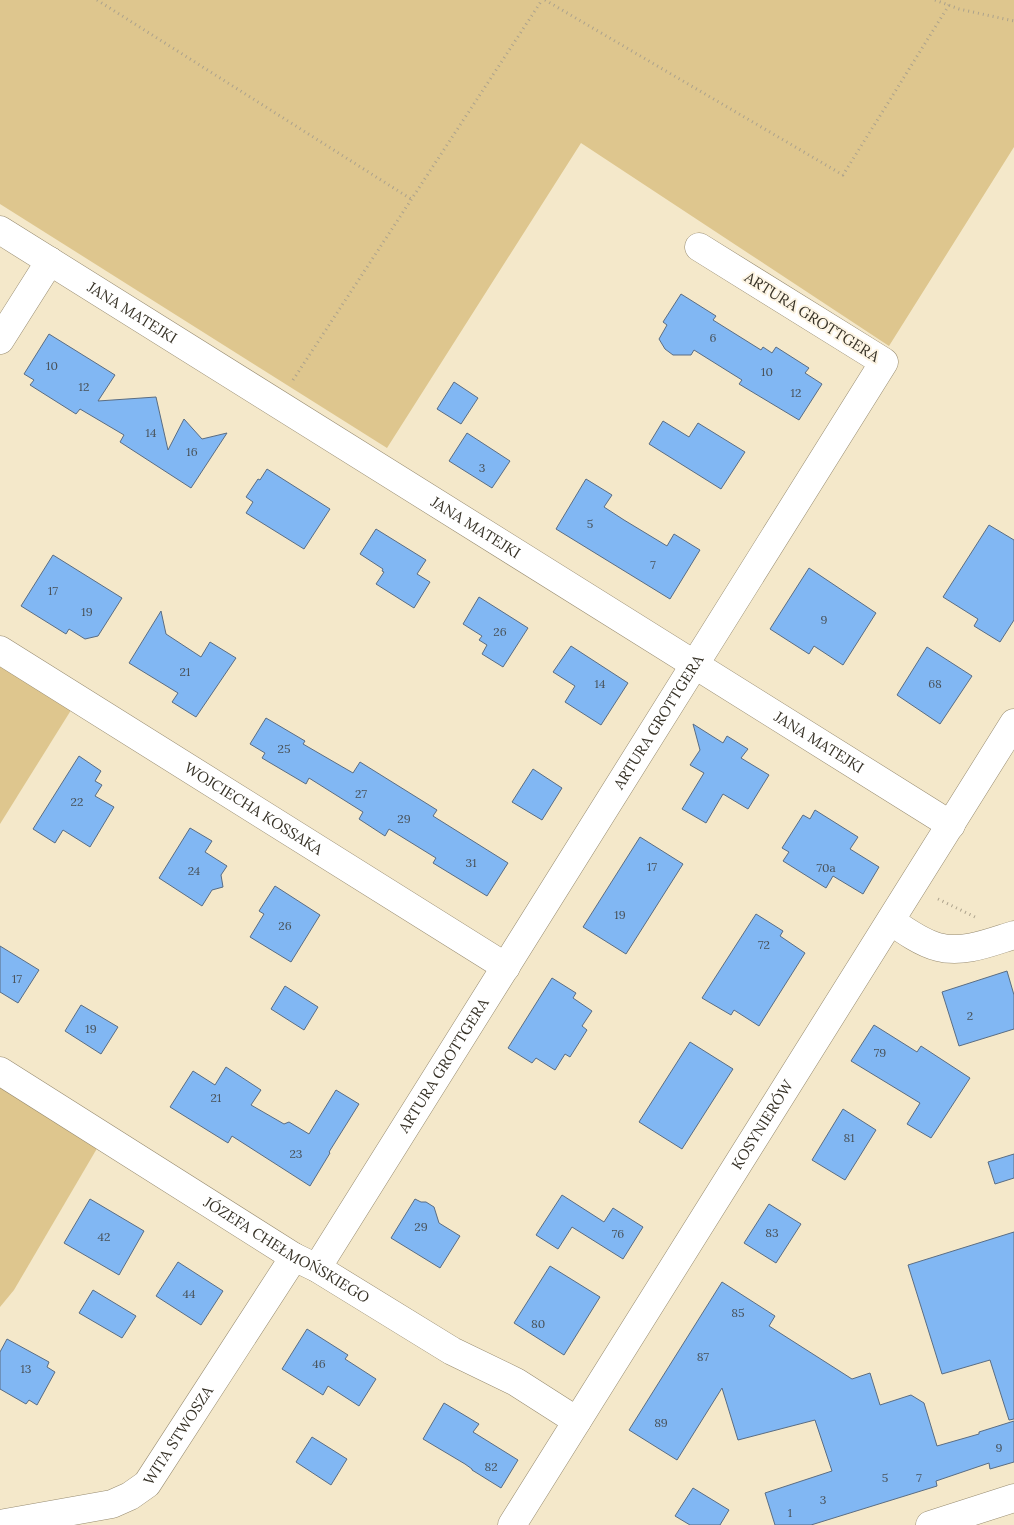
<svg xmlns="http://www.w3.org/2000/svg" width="1014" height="1525" viewBox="0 0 1014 1525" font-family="Lora,serif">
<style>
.green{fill:#dec68e}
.building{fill:#81b7f3;stroke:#5a6d83}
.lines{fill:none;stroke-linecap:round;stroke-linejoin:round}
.minor-casing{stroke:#978b70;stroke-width:29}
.path{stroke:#aca28c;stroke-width:3;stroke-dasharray:1 4;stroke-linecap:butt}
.minor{stroke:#fff;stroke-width:28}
.labels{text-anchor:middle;stroke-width:4;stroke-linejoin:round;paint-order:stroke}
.number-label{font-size:12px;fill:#495259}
.street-label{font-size:15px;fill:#363126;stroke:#fdf5e4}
</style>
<rect width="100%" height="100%" fill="#f4e8ca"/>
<g class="green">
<polygon points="0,0 1014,0 1014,147 889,346 581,143 387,448 0,204"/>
<polygon points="0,661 73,707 0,824"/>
<polygon points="0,1083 99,1145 14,1290 0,1307"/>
</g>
<g class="building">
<polygon points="681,294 716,316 713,320 761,350 763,347 772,353 776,347 809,368 805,373 822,384 799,420 739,384 742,380 694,350 691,355 673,355 665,349 659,339 667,325 663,322"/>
<polygon points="49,334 115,375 98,401 156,397 168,450 184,419 202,439 227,433 191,488 120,442 124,435 80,409 76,414 30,385 34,380 24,374"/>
<polygon points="454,382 478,398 461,424 437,409"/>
<polygon points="663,421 689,437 698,423 745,452 721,489 649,444"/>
<polygon points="467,433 510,461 492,488 449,461"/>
<polygon points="267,469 330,509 304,549 246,513 253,502 246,497 258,479 260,480"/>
<polygon points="586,479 612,495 604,507 624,520 667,546 674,534 700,550 670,599 556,529"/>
<polygon points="989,525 1014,540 1014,620 1000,642 974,626 978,619 943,597"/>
<polygon points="376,529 426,560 417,574 430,582 414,608 376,584 384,572 382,571 383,569 360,554"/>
<polygon points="53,555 122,598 98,636 85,639 69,629 66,634 21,606"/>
<polygon points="809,568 876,613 843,665 814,646 809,654 770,629"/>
<polygon points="479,597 528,628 503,667 482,654 487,645 479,640 482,636 463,624"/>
<polygon points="161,611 166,634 201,657 210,642 236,658 196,717 172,702 178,693 129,663"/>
<polygon points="571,646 628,683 601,725 565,702 575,686 553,672"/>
<polygon points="927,647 972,676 940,724 897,695"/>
<polygon points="266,718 305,741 303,744 353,773 360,762 437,810 433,816 508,863 487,896 433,863 436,858 389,829 385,836 359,819 363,812 309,778 306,784 262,758 265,753 250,744"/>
<polygon points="693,724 723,743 727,736 748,749 741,758 769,775 748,809 723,794 706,823 682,809 704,773 690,765 700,750"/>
<polygon points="79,756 101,771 95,781 102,785 95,796 114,807 90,847 63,830 55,843 33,829"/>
<polygon points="533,769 562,788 542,820 512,802"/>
<polygon points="815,810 858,837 850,849 879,867 863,894 833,876 826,888 783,861 789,852 782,848 803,815 810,819"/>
<polygon points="190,828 212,841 205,852 227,866 221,875 223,887 212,890 202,906 159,878"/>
<polygon points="640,837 683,864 626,954 583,927"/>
<polygon points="275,886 320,915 291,962 250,937 264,914 259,911"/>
<polygon points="756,914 783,931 780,936 805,953 759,1026 734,1010 731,1015 702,998"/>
<polygon points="0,946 39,970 18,1003 0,992"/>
<polygon points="1007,971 1014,995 1014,1029 959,1046 942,992"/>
<polygon points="552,978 576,993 573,998 592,1011 582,1026 587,1030 570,1057 565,1054 555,1070 536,1058 532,1063 508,1048"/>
<polygon points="285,986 318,1007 304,1030 271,1009"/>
<polygon points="81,1005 118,1027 101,1054 65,1031"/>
<polygon points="874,1025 917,1052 921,1046 970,1078 931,1138 907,1124 920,1103 851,1061"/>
<polygon points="690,1042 733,1069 682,1149 639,1122"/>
<polygon points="226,1067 261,1090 251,1105 284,1124 289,1122 309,1134 336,1090 359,1104 329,1152 330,1153 310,1186 232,1136 228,1143 170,1107 193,1071 215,1085"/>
<polygon points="843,1109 876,1130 845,1180 812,1160"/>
<polygon points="1014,1154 1014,1178 995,1184 988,1162"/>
<polygon points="562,1195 604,1222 613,1208 643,1227 623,1259 572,1227 558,1249 536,1235"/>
<polygon points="90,1199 144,1231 119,1275 64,1243"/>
<polygon points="415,1199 421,1202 426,1202 434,1207 439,1223 460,1236 440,1268 391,1238"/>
<polygon points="769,1204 801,1224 776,1263 744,1243"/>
<polygon points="1014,1232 1014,1419 1009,1420 990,1360 942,1374 908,1265"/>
<polygon points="178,1262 223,1291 201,1325 156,1296"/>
<polygon points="550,1266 600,1297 564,1355 514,1323"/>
<polygon points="722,1282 775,1316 769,1326 852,1379 870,1373 880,1405 911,1395 924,1403 937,1446 979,1434 979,1432 1014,1421 1014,1462 990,1469 989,1463 936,1481 937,1486 811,1525 775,1525 765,1493 832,1471 815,1420 738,1440 722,1388 677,1460 629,1430"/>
<polygon points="93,1290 136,1316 122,1338 79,1313"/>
<polygon points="307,1329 348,1355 345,1359 376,1379 359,1406 328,1386 323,1395 282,1369"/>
<polygon points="7,1339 49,1362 47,1367 55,1372 37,1405 29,1400 26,1404 0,1389 0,1352"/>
<polygon points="444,1403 479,1424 473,1432 518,1460 501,1488 472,1470 472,1469 465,1464 423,1439"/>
<polygon points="312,1437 347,1459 331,1485 296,1462"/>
<polygon points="693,1488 729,1510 720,1525 690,1525 675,1516"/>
</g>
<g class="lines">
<g class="minor-casing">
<g id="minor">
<path id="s1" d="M0 230 951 825"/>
<polyline points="0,340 50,261"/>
<path id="s2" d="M0 650 506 967"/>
<path d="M891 921C905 931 922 943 938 947 963 954 991 942 1014 935"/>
<path id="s3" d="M0 1071 294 1257 317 1268 452 1351 516 1382 577 1421"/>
<path id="s4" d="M317 1268 884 362 699 247"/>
<path id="s5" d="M0 1524 112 1504 130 1496 147 1484 294 1257"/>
<path id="s6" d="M512 1525 1014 723"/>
<polyline points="930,1525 1014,1498"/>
</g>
</g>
<g class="path">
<polyline points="97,0 411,199"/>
<polyline points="545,0 843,175 949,5"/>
<polyline points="935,0 959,9 1014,21"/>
<polyline points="293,380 542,0"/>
<polyline points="938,899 975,917"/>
</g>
<use href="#minor" class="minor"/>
</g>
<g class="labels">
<g class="number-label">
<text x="713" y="342">6</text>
<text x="52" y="370">10</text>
<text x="767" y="376">10</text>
<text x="84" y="391">12</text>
<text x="796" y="397">12</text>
<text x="151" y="437">14</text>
<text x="192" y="456">16</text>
<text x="482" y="472">3</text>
<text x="590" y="528">5</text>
<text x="653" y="569">7</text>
<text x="53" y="595">17</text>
<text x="87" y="616">19</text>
<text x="824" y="624">9</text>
<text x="500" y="636">26</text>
<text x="185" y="676">21</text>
<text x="600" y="688">14</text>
<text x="935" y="688">68</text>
<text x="284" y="753">25</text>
<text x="361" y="798">27</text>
<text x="77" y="806">22</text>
<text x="404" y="823">29</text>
<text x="471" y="867">31</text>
<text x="652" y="871">17</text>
<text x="826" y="872">70a</text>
<text x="194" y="875">24</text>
<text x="620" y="919">19</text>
<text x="285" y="930">26</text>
<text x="764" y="949">72</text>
<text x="17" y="983">17</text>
<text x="970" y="1020">2</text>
<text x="91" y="1033">19</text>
<text x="880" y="1057">79</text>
<text x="216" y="1102">21</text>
<text x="849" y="1142">81</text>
<text x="296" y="1158">23</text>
<text x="421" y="1231">29</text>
<text x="772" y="1237">83</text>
<text x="618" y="1238">76</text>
<text x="104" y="1241">42</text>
<text x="189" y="1298">44</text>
<text x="738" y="1317">85</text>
<text x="538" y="1328">80</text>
<text x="703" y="1361">87</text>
<text x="319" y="1368">46</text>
<text x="26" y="1373">13</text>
<text x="661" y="1427">89</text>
<text x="999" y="1452">9</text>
<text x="491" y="1471">82</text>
<text x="885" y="1482">5</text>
<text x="919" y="1482">7</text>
<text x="823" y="1504">3</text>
<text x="790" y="1517">1</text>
</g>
<g class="street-label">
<text dy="5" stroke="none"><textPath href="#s1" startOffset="156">JANA MATEJKI</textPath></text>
<text transform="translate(812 317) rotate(32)" y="5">ARTURA GROTTGERA</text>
<text dy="5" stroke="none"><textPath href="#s1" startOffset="561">JANA MATEJKI</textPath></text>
<text dy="5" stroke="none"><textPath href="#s4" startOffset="644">ARTURA GROTTGERA</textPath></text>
<text dy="5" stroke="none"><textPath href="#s1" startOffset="966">JANA MATEJKI</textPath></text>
<text dy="5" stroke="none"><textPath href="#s2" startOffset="299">WOJCIECHA KOSSAKA</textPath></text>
<text dy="5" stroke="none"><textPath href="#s4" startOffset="239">ARTURA GROTTGERA</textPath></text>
<text dy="5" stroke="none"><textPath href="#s6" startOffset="472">KOSYNIERÓW</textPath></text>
<text dy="5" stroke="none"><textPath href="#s3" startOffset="338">JÓZEFA CHEŁMOŃSKIEGO</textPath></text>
<text dy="5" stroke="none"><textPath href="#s5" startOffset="212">WITA STWOSZA</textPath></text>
</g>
</g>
</svg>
